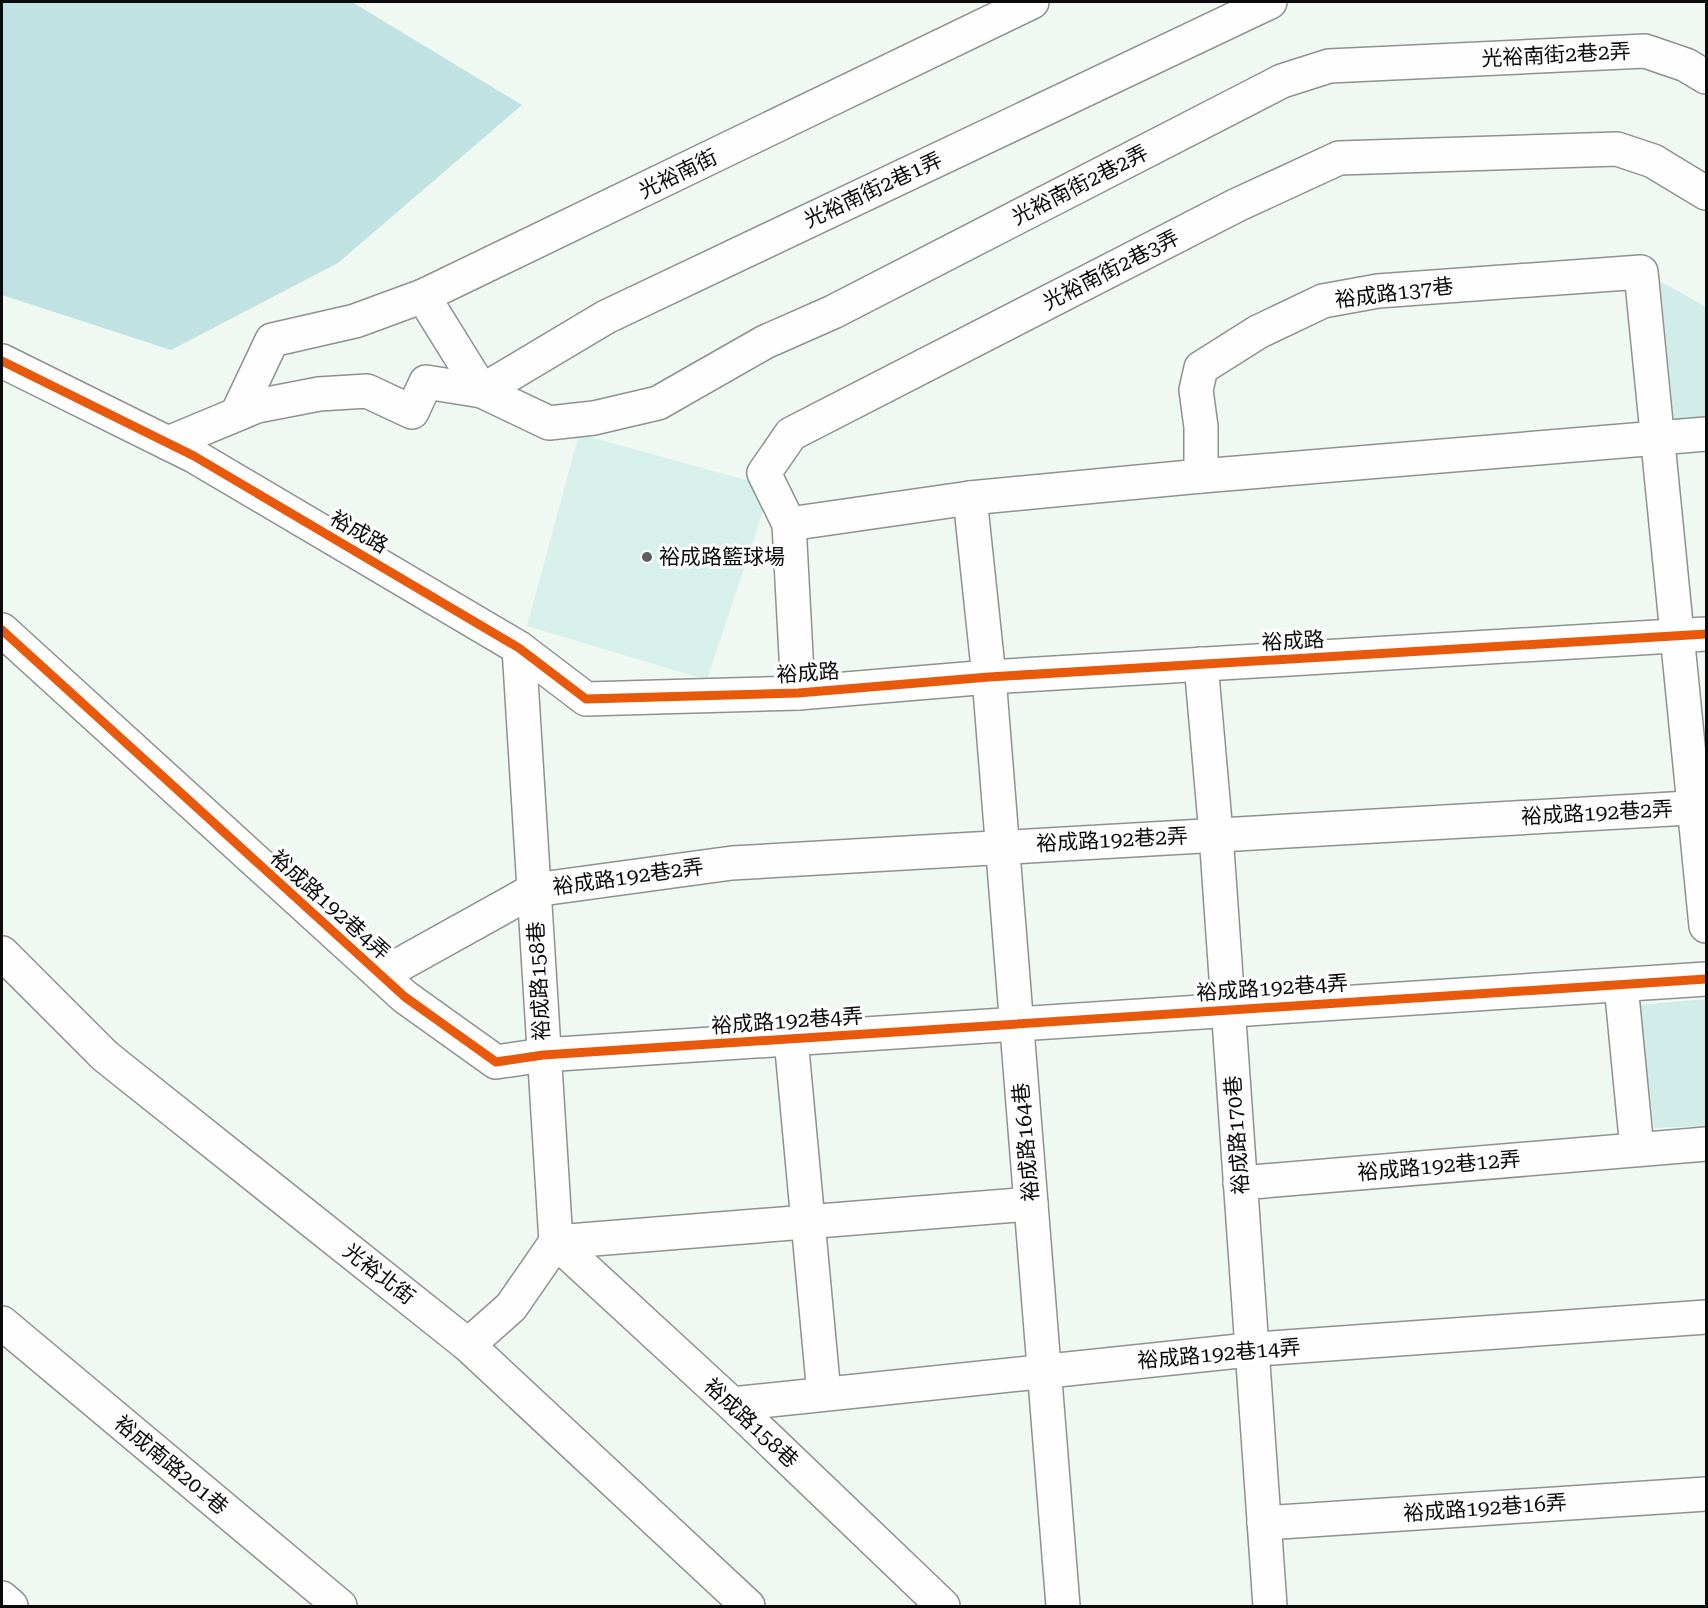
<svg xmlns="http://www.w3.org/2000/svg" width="1708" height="1608" viewBox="0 0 1708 1608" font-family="'Roboto Serif','Noto Sans TC',serif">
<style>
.green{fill:#d1edea}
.forest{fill:#c0e2e2}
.pitch{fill:#d8f0eb}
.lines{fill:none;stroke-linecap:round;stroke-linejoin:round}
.minor-casing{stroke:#8e928f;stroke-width:36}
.minor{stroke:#fdfefd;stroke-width:33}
.cycleway-casing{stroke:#fff;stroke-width:13}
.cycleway{stroke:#e8590c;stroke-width:9}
.poi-dot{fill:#5b5e5c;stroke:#fff;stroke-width:2}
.labels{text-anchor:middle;stroke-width:6;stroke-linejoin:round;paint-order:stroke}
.street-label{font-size:21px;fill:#0b0b0b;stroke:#fff}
.poi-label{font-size:21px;fill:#0b0b0b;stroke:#fff;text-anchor:start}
</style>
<rect width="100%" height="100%" fill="#eff9f2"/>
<g class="green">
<polygon points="1660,281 1706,307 1706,419 1674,421"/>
<polygon points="1706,999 1706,1126 1654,1128 1639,1005"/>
</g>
<polygon class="forest" points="2,2 352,2 522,105 338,263 171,350 2,295"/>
<polygon class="pitch" points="579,434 771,487 707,680 527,626"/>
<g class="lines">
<g class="minor-casing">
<g id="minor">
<polyline points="2,361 194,456 519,648 586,699 798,693 989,677 1706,634"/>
<polyline points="482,391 606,317 1270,2"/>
<polyline points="482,391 423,296 1032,2"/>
<polyline points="237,414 272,340 355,321 423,296"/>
<polyline points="168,443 257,406 319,394 367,391 412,412 426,382 482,391 549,423 594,418 658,403 765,342 833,312 1282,81 1329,66 1645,51 1686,65 1706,77"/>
<polyline points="1201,476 1706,434"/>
<polyline points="970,498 989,677 1063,1606"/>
<polyline points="789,524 970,498 1201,476 1201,427 1196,390 1201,368 1258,332 1323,301 1378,291 1641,272 1706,926"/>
<polyline points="2,630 405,997 496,1062 543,1055 1706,979"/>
<polyline points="519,648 556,1242 732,1404 943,1606"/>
<polyline points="1201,664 1216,834 1270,1606"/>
<polyline points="798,693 789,524 764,473 791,434 1237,205 1339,158 1617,149 1653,161 1706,193"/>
<polyline points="2,953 105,1056 468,1345 748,1606"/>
<polyline points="381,975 534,890 732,863 1706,807"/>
<polyline points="1621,985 1637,1149"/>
<polyline points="791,1039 824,1394"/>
<polyline points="1240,1183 1706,1144"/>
<polyline points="2,1323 340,1606"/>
<polyline points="468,1345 511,1307 556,1242 1031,1204"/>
<polyline points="732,1404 1258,1349 1706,1317"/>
<polyline points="1264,1523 1706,1494"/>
<polyline points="2,1598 11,1606"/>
</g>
</g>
<use href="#minor" class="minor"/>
<g class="cycleway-casing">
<g id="cycleway">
<polyline points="2,361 194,456 519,648 586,699 798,693 989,677 1706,634"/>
<polyline points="2,630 405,997 496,1062 543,1055 1706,979"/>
</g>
</g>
<use href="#cycleway" class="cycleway"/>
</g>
<circle class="poi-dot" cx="647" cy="557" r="6"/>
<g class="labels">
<g class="street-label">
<text transform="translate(1556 55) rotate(-3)" y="7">光裕南街2巷2弄</text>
<text transform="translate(678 174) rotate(-26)" y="7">光裕南街</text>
<text transform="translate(1080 185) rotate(-27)" y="7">光裕南街2巷2弄</text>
<text transform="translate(873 190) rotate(-25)" y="7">光裕南街2巷1弄</text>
<text transform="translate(1111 270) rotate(-27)" y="7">光裕南街2巷3弄</text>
<text transform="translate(1394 293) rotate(-7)" y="7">裕成路137巷</text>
<text transform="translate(359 532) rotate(30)" y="7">裕成路</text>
<text transform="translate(1293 641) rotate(-3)" y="7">裕成路</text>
<text transform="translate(808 673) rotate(-4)" y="7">裕成路</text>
<text transform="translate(1597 813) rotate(-3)" y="7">裕成路192巷2弄</text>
<text transform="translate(1112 840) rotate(-3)" y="7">裕成路192巷2弄</text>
<text transform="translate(628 877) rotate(-8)" y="7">裕成路192巷2弄</text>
<text transform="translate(330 905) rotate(42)" y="7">裕成路192巷4弄</text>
<text transform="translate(539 981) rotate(-93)" y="7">裕成路158巷</text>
<text transform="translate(1272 988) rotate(-4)" y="7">裕成路192巷4弄</text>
<text transform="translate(787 1021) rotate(-4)" y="7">裕成路192巷4弄</text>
<text transform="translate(1237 1135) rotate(-94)" y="7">裕成路170巷</text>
<text transform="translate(1026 1142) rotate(-95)" y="7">裕成路164巷</text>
<text transform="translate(1439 1166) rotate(-5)" y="7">裕成路192巷12弄</text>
<text transform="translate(379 1274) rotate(38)" y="7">光裕北街</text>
<text transform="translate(1219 1354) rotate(-5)" y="7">裕成路192巷14弄</text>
<text transform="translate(751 1423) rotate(43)" y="7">裕成路158巷</text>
<text transform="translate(171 1465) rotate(40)" y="7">裕成南路201巷</text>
<text transform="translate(1485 1508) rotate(-4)" y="7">裕成路192巷16弄</text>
</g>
<g class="poi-label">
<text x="659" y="564">裕成路籃球場</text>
</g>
</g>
<rect width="1708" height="1608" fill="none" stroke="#0b0b0b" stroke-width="6"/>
</svg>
